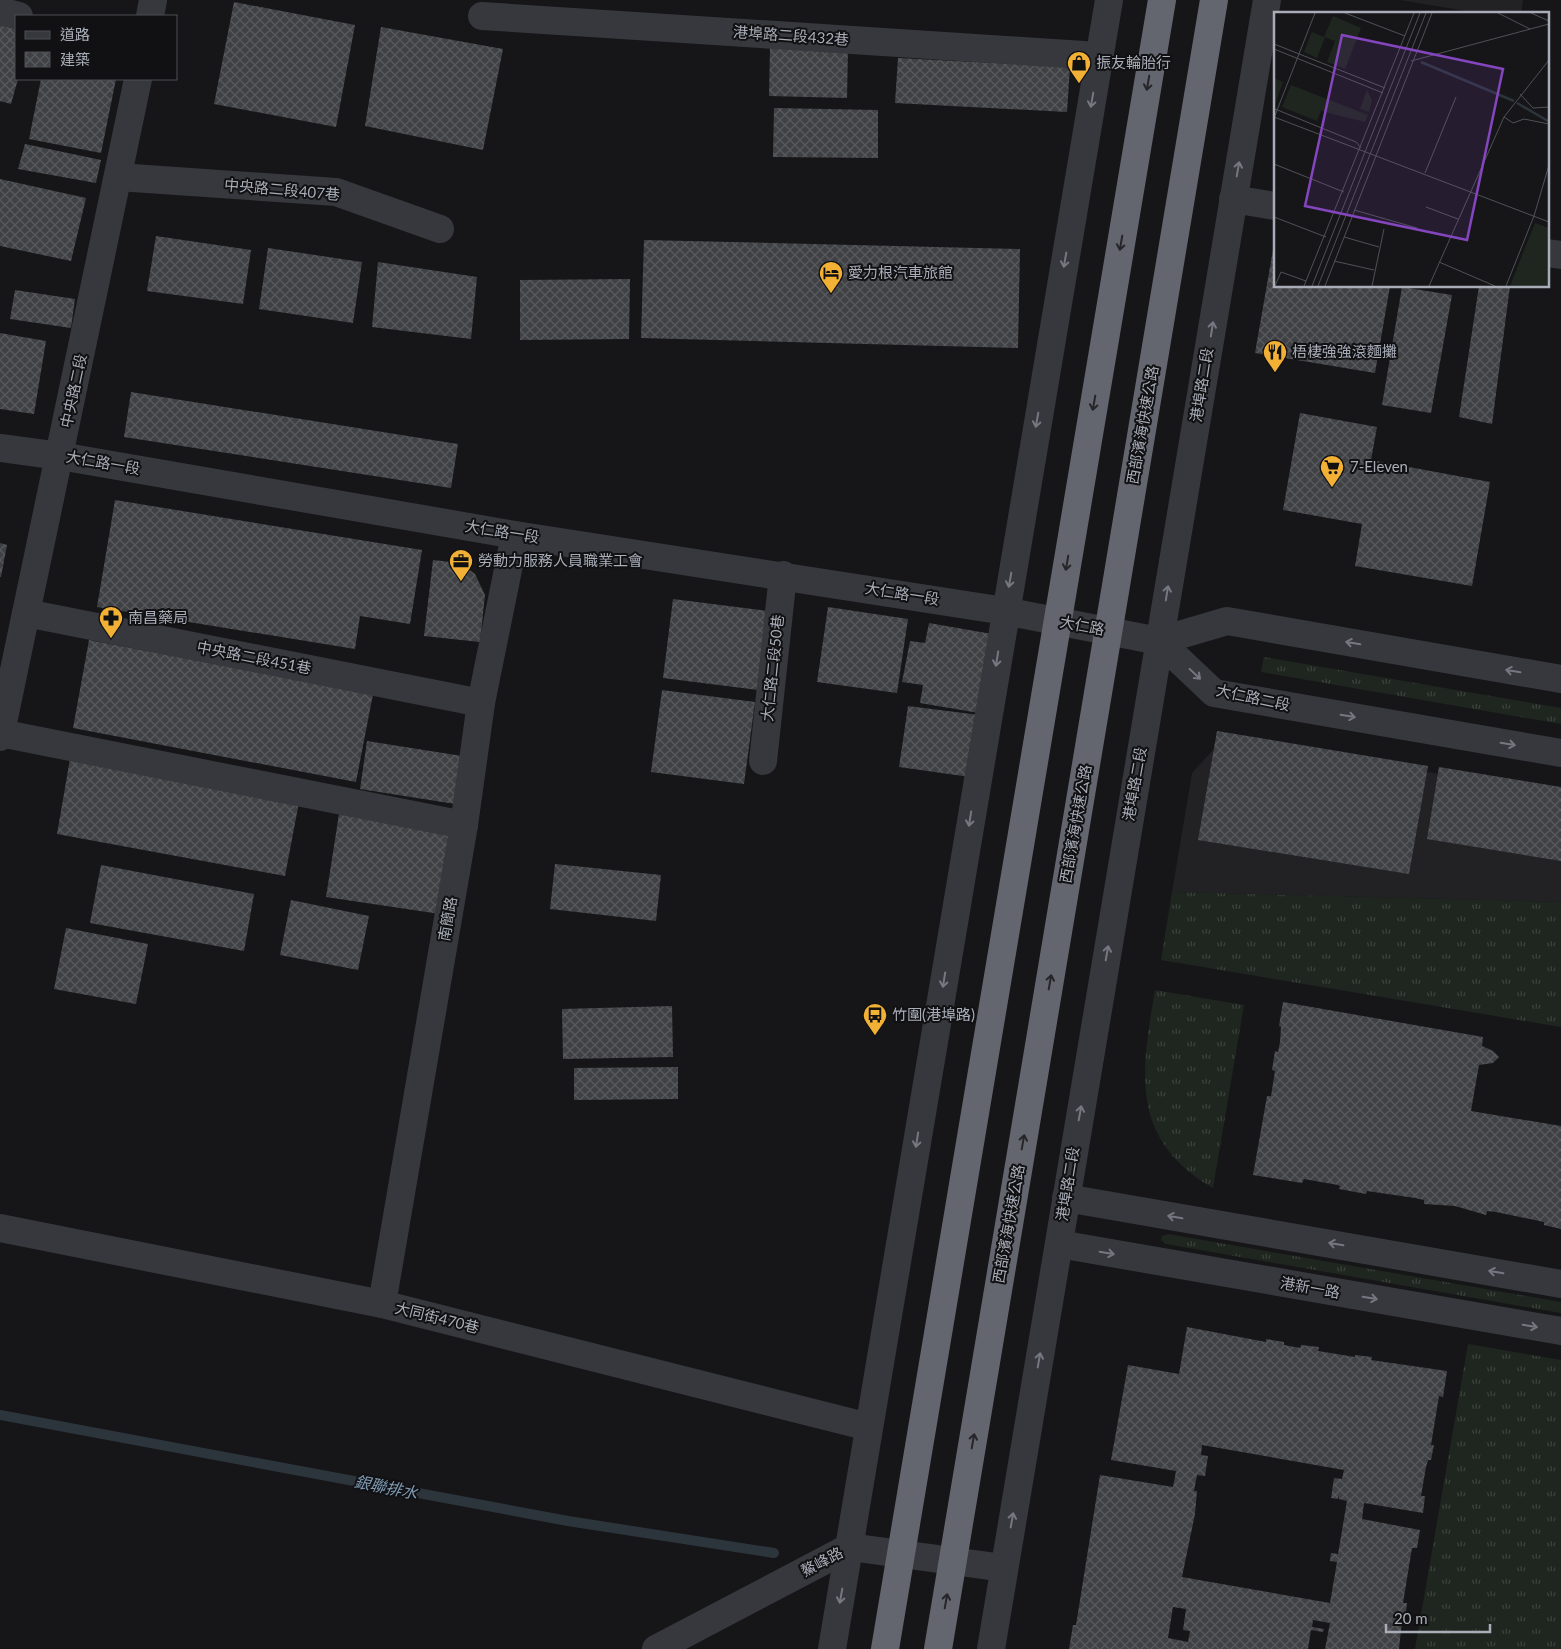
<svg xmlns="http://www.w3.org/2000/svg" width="1561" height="1649" viewBox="0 0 1561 1649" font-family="Lato,'Noto Sans TC',sans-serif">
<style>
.built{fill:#222225}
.grass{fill:url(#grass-tufts)}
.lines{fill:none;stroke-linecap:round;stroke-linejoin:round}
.stream{stroke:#2c353c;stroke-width:10}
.building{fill:url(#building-cross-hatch);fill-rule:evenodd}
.minor{stroke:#37383d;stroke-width:28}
.highway-bridge{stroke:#63666e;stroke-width:28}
.oneway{stroke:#26262a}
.oneway2{stroke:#757881}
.labels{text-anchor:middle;stroke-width:4;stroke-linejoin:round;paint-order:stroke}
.street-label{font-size:15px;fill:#a8adb8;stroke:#111113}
.poi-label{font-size:15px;fill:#a8adb8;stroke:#111113;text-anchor:start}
.water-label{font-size:16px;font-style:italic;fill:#7f9bb3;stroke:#111113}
.inset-river{fill:none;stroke:#2c353c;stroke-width:2.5}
.inset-road{fill:none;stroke:#505258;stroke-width:1}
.view{fill:#8446be;fill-opacity:0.15;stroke:#8446be;stroke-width:2.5}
.inset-edge{fill:none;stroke:#a8adb8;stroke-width:2.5}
</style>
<defs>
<pattern id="grass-tufts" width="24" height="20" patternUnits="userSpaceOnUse" patternTransform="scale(1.25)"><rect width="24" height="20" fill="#1e261f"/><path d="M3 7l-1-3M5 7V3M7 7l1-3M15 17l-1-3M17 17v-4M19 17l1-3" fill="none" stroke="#3c433d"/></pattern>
<pattern id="building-cross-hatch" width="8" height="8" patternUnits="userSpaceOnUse" patternTransform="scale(1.25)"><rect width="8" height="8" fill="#404145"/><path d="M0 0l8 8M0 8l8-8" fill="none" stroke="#595a5e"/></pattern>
</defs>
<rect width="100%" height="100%" fill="#161618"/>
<g class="built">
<polygon points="1400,0 1523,0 1521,14 1484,14"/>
<polygon points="1215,748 1354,759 1561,795 1561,902 1172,892 1192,773"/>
</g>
<g class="grass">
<polygon points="1264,657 1561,708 1561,724 1261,672"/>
<polygon points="1172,892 1561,902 1561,1027 1161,960"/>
<path d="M1155 990 1244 1005 1213 1188C1129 1139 1141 1073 1155 990Z"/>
<polygon points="1168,1234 1561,1302 1561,1313 1166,1244 1161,1240 1162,1236"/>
<polygon points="1468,1344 1561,1360 1561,1649 1415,1649"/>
</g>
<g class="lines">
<polyline class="stream" points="0,1415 568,1521 774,1553"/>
</g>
<g class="building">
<polygon points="234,2 355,25 336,127 214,104"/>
<polygon points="0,25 16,29 18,79 11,104 0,101"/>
<polygon points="381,27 503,49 483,150 365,126"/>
<polygon points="770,48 848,50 847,98 769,96"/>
<polygon points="898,58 1070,67 1067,112 895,103"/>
<polygon points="41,79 116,79 101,153 29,139"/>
<polygon points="774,108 878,110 878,158 773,157"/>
<polygon points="25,144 101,160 96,183 18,169"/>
<polygon points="0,179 86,198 71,261 0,246"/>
<polygon points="156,236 251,250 243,304 147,291"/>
<polygon points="644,240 1020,249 1018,348 641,338"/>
<polygon points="1274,244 1275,286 1390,286 1375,373 1255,353"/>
<polygon points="268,248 362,262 353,323 259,309"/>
<polygon points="378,262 477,277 471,339 372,327"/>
<polygon points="630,279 629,339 520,340 520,280"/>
<polygon points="1479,286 1510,286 1492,424 1459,417"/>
<polygon points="1402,287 1452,295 1431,413 1382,405"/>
<polygon points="15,290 75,299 71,328 10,319"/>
<polygon points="0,333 46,341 34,414 0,409"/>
<polygon points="131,392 458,444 451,488 124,437"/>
<polygon points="1300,413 1377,427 1371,460 1490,482 1472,586 1355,566 1362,524 1283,510"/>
<polygon points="115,500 422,550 410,624 360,616 355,649 97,607"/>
<polygon points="0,543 7,545 1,577 0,577"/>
<polygon points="433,560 460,563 475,574 485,595 480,642 424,636"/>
<polygon points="673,599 776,612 765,691 663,678"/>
<polygon points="828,607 908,619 897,693 817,682"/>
<polygon points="929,623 992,634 979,713 920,703 923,685 902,682 910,641 925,643"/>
<polygon points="89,640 373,694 356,782 73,728"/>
<polygon points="662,690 755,702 744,784 651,772"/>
<polygon points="908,706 979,715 970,777 899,767"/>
<polygon points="1217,731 1428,766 1409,874 1198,840"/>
<polygon points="367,741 462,756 455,804 360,789"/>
<polygon points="70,759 299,802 285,876 57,834"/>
<polygon points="1439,767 1561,787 1561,861 1427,839"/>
<polygon points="339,814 453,831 440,914 326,897"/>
<polygon points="555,864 661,875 656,921 550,909"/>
<polygon points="101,865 254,894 244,951 90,923"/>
<polygon points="291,900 369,916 358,970 280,955"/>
<polygon points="66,928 148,944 136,1004 54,989"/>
<polygon points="1283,1002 1483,1037 1482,1046 1493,1051 1499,1057 1493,1063 1479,1065 1471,1111 1561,1126 1561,1229 1544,1225 1544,1222 1496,1212 1487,1211 1486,1215 1455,1206 1424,1204 1424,1200 1415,1198 1367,1191 1366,1194 1339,1189 1340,1186 1338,1185 1304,1179 1302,1183 1253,1175 1267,1096 1271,1096 1275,1071 1272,1070 1275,1051 1278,1052 1280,1042 1281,1027 1279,1026"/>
<polygon points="672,1006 673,1057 563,1059 562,1009"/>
<polygon points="678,1067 678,1099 574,1100 574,1068"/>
<path d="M1187 1327 1266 1342V1339L1284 1342V1345L1300 1348 1301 1345 1319 1347 1318 1351 1355 1357V1355L1372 1357 1371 1360 1447 1371 1443 1397 1439 1396 1431 1445H1434L1431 1460H1428L1426 1467 1421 1496H1425L1423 1513 1364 1503 1362 1519 1420 1530 1417 1548H1412L1403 1603H1407L1405 1619 1400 1618V1621H1402L1399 1649H1325L1330 1623 1313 1620 1312 1627 1324 1629 1323 1632 1311 1630 1308 1649H1069L1073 1625H1076L1100 1475 1173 1487 1176 1471 1111 1460 1128 1365 1179 1374ZM1202 1445 1344 1470 1342 1479 1334 1478 1331 1498 1338 1499 1339 1495V1499L1347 1501 1338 1554 1331 1553 1330 1561 1337 1562 1330 1603 1182 1577 1195 1514 1197 1491H1194L1197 1475 1205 1476 1208 1456 1201 1455ZM1173 1607 1186 1609 1183 1630 1190 1631 1188 1642 1168 1638Z"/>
</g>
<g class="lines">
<g class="minor">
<polyline points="0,11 19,16"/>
<polyline points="150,16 153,0"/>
<polyline points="482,16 1099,56"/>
<polyline points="118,177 336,192 440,229"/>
<polyline points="1233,199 1275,206"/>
<polyline points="1547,253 1561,255"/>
<polyline points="0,448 60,456 515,535 1005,611 1159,641 1227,621 1561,679"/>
<polyline points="26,613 481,703"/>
<polyline points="1159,641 1214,693 1561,753"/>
<polyline points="0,733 464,825"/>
<polyline points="0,737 138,79"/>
<polyline points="763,761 783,575"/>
<polyline points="1066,1198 1561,1284"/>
<polyline points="0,1228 382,1304 869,1427"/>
<polyline points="1059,1244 1561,1331"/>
<polyline points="382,1304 464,825 481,703 515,535"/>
<polyline points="656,1649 850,1547 1004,1568"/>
<polyline points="832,1649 1109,0"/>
<polyline points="991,1649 1267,0"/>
</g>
<g class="highway-bridge">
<polyline points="885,1649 1162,0"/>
<polyline points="938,1649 1214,0"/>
</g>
</g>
<defs><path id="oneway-shaft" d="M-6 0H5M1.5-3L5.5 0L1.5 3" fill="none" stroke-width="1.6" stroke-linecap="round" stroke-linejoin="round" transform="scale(1.25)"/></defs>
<g class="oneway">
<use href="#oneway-shaft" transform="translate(1148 83) rotate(100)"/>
<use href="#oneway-shaft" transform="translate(1121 243) rotate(100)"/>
<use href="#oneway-shaft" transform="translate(1094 403) rotate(100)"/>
<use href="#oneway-shaft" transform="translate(1067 563) rotate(100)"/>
<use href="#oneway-shaft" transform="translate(1050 982) rotate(-80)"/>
<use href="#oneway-shaft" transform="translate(1023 1142) rotate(-80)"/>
<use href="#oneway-shaft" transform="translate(973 1441) rotate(-80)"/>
<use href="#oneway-shaft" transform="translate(946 1601) rotate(-80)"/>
</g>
<g class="oneway2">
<use href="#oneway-shaft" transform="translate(1092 100) rotate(100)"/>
<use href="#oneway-shaft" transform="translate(1238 169) rotate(-80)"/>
<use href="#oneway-shaft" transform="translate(1065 260) rotate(100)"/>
<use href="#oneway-shaft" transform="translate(1212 329) rotate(-81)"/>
<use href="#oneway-shaft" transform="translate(1037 420) rotate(100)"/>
<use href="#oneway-shaft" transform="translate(1010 580) rotate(100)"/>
<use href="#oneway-shaft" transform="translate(1167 593) rotate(-81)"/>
<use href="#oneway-shaft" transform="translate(1353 643) rotate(-170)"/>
<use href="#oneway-shaft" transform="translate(997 659) rotate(99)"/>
<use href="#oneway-shaft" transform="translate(1513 671) rotate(-170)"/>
<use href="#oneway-shaft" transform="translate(1195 674) rotate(43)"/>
<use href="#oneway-shaft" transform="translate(1348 716) rotate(10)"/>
<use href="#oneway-shaft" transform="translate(1508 744) rotate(10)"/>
<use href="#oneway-shaft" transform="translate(970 819) rotate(99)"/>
<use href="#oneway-shaft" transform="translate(1107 953) rotate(-80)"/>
<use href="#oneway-shaft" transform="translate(944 980) rotate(99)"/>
<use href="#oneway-shaft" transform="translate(1080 1113) rotate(-80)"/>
<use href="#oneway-shaft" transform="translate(917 1140) rotate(99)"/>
<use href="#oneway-shaft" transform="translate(1175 1217) rotate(-170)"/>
<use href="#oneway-shaft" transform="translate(1336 1244) rotate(-170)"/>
<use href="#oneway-shaft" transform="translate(1107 1253) rotate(10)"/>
<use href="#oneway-shaft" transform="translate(1496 1272) rotate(-170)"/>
<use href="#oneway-shaft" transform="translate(1370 1298) rotate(10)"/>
<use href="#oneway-shaft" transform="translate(1530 1326) rotate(10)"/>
<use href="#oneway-shaft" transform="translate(1039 1360) rotate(-80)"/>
<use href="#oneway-shaft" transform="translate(1012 1520) rotate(-80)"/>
<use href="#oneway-shaft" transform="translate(841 1596) rotate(100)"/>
</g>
<defs>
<g id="shop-pin" transform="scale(1.25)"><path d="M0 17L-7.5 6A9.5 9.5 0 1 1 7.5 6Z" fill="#f2b134" stroke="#111113"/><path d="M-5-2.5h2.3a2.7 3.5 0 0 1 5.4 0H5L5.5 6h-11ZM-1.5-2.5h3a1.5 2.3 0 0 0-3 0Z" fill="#111"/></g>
<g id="hotel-pin" transform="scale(1.25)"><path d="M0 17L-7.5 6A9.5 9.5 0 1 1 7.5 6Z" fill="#f2b134" stroke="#111113"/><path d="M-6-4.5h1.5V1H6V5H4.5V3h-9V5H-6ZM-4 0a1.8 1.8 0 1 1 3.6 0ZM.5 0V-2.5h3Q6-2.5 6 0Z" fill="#111"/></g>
<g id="restaurant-pin" transform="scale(1.25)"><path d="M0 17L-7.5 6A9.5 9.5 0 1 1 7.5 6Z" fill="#f2b134" stroke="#111113"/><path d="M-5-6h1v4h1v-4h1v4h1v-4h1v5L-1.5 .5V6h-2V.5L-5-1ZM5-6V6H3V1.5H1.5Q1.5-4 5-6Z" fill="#111"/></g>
<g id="supermarket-pin" transform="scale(1.25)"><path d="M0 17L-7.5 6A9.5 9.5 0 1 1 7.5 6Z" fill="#f2b134" stroke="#111113"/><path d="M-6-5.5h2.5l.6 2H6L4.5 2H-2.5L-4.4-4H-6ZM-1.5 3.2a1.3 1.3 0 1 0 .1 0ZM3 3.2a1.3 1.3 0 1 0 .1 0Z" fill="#111"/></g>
<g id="office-pin" transform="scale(1.25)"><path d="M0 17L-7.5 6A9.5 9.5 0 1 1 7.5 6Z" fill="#f2b134" stroke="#111113"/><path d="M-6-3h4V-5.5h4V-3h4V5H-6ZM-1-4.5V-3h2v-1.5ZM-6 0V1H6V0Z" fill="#111"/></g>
<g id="pharmacy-pin" transform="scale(1.25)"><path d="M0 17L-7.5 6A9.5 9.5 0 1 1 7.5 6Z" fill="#f2b134" stroke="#111113"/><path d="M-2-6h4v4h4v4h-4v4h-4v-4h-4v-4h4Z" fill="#111"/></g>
<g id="bus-pin" transform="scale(1.25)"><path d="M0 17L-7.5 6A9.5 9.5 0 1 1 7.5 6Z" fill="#f2b134" stroke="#111113"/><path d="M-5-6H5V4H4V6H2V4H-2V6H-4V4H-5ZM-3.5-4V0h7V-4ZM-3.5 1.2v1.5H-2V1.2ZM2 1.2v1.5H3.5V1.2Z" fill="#111"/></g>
</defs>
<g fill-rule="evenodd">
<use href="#shop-pin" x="1079" y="63"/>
<use href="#hotel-pin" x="831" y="273"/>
<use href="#restaurant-pin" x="1275" y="352"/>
<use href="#supermarket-pin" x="1332" y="467"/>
<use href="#office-pin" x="461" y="561"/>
<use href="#pharmacy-pin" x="111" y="618"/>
<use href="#bus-pin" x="875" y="1015"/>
</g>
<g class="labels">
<g class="street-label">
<text transform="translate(791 36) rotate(4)" y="5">港埠路二段432巷</text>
<text transform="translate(282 190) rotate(5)" y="5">中央路二段407巷</text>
<text transform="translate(1202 385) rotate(-81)" y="5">港埠路二段</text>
<text transform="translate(74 391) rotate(-78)" y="5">中央路二段</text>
<text transform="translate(1143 425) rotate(-80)" y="5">西部濱海快速公路</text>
<text transform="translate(103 463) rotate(10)" y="5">大仁路一段</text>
<text transform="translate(502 532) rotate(9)" y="5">大仁路一段</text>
<text transform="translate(902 594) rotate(9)" y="5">大仁路一段</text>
<text transform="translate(1082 626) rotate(11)" y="5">大仁路</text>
<text transform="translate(254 658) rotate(11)" y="5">中央路二段451巷</text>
<text transform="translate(773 668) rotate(-84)" y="5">大仁路二段50巷</text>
<text transform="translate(1253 698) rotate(12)" y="5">大仁路二段</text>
<text transform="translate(1135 784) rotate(-80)" y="5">港埠路二段</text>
<text transform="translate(1076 824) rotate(-80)" y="5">西部濱海快速公路</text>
<text transform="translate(448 919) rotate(-80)" y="5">南簡路</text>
<text transform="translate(1068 1184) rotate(-81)" y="5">港埠路二段</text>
<text transform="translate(1009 1224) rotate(-80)" y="5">西部濱海快速公路</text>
<text transform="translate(1310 1288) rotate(10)" y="5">港新一路</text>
<text transform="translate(437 1318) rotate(14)" y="5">大同街470巷</text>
<text transform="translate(822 1562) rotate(-28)" y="5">鰲峰路</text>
</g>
<g class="poi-label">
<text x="1096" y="68">振友輪胎行</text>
<text x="848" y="278">愛力根汽車旅館</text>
<text x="1292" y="357">梧棲強強滾麵攤</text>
<text x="1350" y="472">7-Eleven</text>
<text x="478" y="566">勞動力服務人員職業工會</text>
<text x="128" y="623">南昌藥局</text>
<text x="892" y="1020">竹圍(港埠路)</text>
</g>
<g class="water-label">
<text transform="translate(386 1487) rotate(11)" y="6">銀聯排水</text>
</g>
</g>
<g transform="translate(1274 12)">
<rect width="275" height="275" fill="#161618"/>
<path d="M59 4 87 16 71 57 53 50 61 29 58 28 51 25 43 46 30 40 38 20 50 25ZM0 66 9 70 1 92H0ZM17 73 94 103 91 110 47 99 43 109 8 95ZM93 78 98 88 95 100 86 97Z" fill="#1e261f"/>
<path d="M261 211 275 216V274H236Z" fill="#1e261f"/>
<path class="inset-river" d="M147 50 240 89M243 91 274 109"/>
<path class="inset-road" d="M71 1 131 24M224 1 256 17M257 1 275 9M0 32 111 76M0 37 109 81M137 49 275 12M246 82 259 96 275 95M1 97 82 130 87 136M0 105 275 210M230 105 239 111 250 107 275 112M0 106 41 1M0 152 70 180M151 161 182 85M152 195 184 207M80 198 143 216M0 205 52 225M70 225 105 235M60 249 100 258M165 250 221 274M1 274 7 260 32 269M30 274 140 1M38 274 146 1M44 274 152 1M51 274 158 1M98 274 110 217M155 274 230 105 275 48M232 274 260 204 275 153"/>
<path class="view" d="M68 23 229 57 193 228 31 194Z"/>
<rect width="275" height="275" class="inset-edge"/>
</g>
<rect x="15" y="15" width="162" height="65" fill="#111113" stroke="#4d4f55"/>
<rect x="25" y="31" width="25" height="8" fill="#37383d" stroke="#4d4f55"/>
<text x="60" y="40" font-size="15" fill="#a8adb8">道路</text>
<rect x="25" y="52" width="25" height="15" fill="url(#building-cross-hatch)" stroke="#4d4f55"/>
<text x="60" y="65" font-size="15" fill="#a8adb8">建築</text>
<path d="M1386 1624v8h104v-8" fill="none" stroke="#a8adb8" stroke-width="2.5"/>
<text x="1394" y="1624" font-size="15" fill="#a8adb8" stroke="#111113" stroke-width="4" paint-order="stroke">20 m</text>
</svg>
